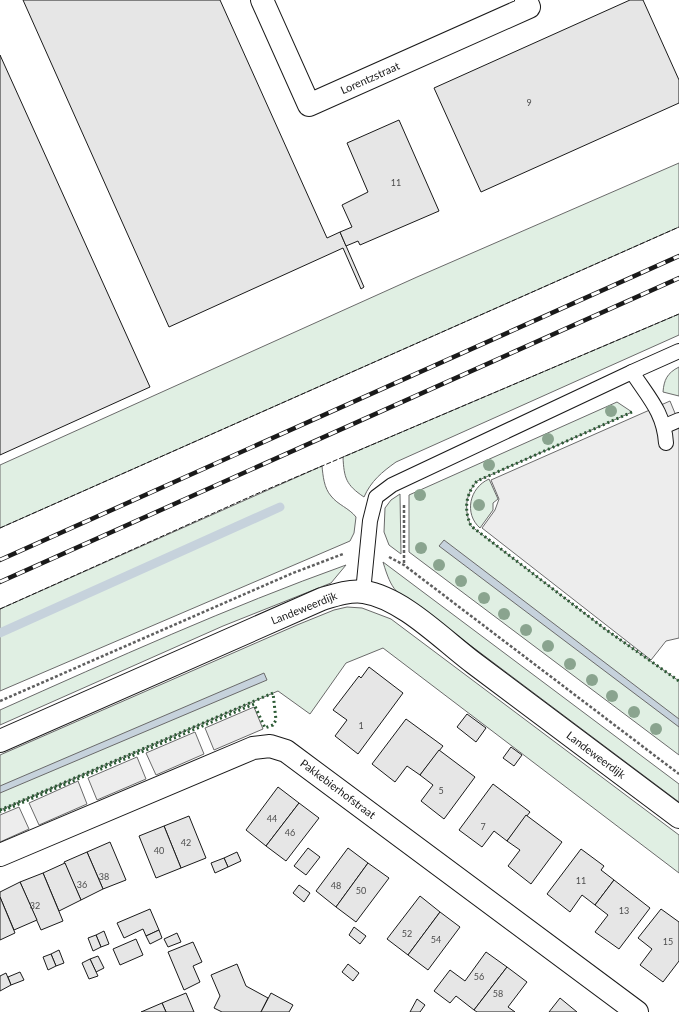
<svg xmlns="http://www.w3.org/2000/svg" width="679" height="1012" viewBox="0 0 679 1012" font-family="Lato,sans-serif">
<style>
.green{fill:#e0efe3;stroke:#6a6a6a}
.parking{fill:#ededed;stroke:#6a6a6a}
.water{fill:#c6d2dc;stroke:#6a6a6a}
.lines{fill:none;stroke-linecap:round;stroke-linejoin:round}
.stream{stroke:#c6d2dc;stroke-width:9}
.building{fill:#e6e6e6;stroke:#1a1a1a}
.lane-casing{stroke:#1a1a1a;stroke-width:16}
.street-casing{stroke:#1a1a1a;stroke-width:24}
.secondary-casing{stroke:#1a1a1a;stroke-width:24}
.path{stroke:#5f5f5f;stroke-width:2.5;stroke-dasharray:3 2;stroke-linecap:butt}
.lane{stroke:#fff;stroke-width:14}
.street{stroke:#fff;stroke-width:22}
.secondary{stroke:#fff;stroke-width:22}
.rail-casing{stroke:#1a1a1a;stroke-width:4.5}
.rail{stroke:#fff;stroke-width:3;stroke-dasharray:9;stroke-linecap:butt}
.hedge{stroke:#2b5a34;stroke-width:3;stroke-dasharray:2 3;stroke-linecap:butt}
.fence{stroke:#1a1a1a;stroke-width:1;stroke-dasharray:5 2;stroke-linecap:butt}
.tree{fill:#8aa48f}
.labels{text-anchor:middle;stroke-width:3;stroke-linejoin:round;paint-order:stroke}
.number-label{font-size:9px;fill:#4d4d4d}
.street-label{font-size:11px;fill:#1a1a1a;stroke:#fff}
</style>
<rect width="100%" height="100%" fill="#fff"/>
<g class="green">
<polygon points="679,163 679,227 0,528 0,465 417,277"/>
<path d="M679 314V335L396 462C382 472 371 481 364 497 346 485 344 478 343 457Z"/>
<path d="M679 367V396L663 392C664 380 667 373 679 367Z"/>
<path d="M617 402 632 412 477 481C465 495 464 510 471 526L605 629 679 681V755L409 552V495Z"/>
<path d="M322 466C323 476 324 488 331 496 338 505 349 508 356 517L354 533 350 541 0 691V609Z"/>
<path d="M489 479 498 499 493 503V510L480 528C464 514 469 488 489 479Z"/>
<polygon points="400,494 401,554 389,545 384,532 385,508 391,500"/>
<path d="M383 562 679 784V802L422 609C396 593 392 592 383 562Z"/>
<path d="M346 565 331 583 223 626 0 725V710C114 659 229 607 346 565Z"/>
<polygon points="347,607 362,608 391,619 679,835 679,873 383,648 346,663 310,714 278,691 0,810 0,755 297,625 334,610"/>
</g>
<g class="parking">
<polygon points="670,401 679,423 679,638 666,641 651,660 482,528 495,510 499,499 491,480"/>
<polygon points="254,707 263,729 214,750 205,728"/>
<polygon points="195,732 204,754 156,775 146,753"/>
<polygon points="137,757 146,779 97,800 88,778"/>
<polygon points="78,781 87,804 39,825 29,803"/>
<polygon points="19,807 29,829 0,842 0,815"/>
</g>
<g class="water">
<polygon points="444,540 679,719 679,727 439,546"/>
<polygon points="264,673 267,680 0,793 0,786"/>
</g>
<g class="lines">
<polyline class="stream" points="0,633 280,507"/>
</g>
<g class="building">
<polygon points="23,0 220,0 327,238 340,232 364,287 361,289 343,248 169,327"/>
<polygon points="630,0 643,0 679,80 679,103 481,192 434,88"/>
<polygon points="0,55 150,387 0,455"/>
<polygon points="399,120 439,211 360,245 358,241 346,246 340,232 352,227 342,205 368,192 347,143"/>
<polygon points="369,667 403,693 358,754 335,736 347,720 333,710 359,676 361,678"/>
<polygon points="467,714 486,728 476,742 457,727"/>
<polygon points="406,719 443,746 420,775 407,766 395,782 372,764"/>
<polygon points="511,747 522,755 514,766 503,758"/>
<polygon points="439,750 475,777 444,819 421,801 433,785 420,775"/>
<polygon points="493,784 530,812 507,841 494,831 482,847 459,830"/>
<polygon points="278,787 299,803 266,846 246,830"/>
<polygon points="299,803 319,818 286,861 266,846"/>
<polygon points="526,815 562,842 531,884 508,866 520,850 507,841"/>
<polygon points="189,816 206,858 181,868 164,826"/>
<polygon points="164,826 181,868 156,878 139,836"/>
<polygon points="110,842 126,880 103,889 87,852"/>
<polygon points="308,848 320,857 306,875 294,866"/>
<polygon points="348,848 368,863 336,907 316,891"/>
<polygon points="581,849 604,866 601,870 614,880 595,905 582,895 570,912 547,894"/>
<polygon points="87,852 103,889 81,900 64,862"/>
<polygon points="237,852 241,861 228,867 224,858"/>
<polygon points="224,858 228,867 215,873 211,863"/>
<polygon points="65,863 81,900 59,911 43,873"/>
<polygon points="368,863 389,878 356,922 336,907"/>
<polygon points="43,873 63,921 41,930 20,882"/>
<polygon points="614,880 650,908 619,949 595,932 608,915 595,905"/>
<polygon points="20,882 37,920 14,930 0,897 0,892"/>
<polygon points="299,885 310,893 304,902 293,893"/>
<polygon points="420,896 440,912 408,955 387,939"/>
<polygon points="0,897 15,933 0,940"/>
<polygon points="150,909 159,930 146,936 143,929 124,938 117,923"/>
<polygon points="661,909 679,922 679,961 663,982 640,965 652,949 638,938"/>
<polygon points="440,912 460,927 428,970 408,955"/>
<polygon points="354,927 366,936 360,944 349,935"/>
<polygon points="159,930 162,938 150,944 146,936"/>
<polygon points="104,931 109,944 101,947 96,935"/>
<polygon points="177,933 181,942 168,947 164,939"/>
<polygon points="96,935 101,947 93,951 88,938"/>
<polygon points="136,939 143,955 120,965 113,949"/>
<polygon points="193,942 202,962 193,966 200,982 184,990 168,952"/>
<polygon points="59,950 64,963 56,966 51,954"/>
<polygon points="486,952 507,967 474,1010 456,996 450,1003 434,991 450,970 465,981"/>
<polygon points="51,954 56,966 48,970 43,957"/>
<polygon points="98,956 104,968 96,972 90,959"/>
<polygon points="90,959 98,976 89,979 82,963"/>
<polygon points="237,964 246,986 268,998 261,1012 222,1012 214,1008 220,996 211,975"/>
<polygon points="348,964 359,973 353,981 342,972"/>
<polygon points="507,967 527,982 508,1007 515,1012 477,1012 474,1010"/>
<polygon points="20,972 24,980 11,985 8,977"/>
<polygon points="6,973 11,985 0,991 0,976"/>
<polygon points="186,993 194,1012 166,1012 162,1003"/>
<polygon points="271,993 293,1005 289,1012 261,1012"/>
<polygon points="560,998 577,1012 549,1012"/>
<polygon points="417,999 425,1005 420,1012 410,1012"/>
<polygon points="162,1003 166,1012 141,1012"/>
</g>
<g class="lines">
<g class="lane-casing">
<g id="lane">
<polyline points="632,372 679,351"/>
<polyline points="665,426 679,420"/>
<path d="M363 592 370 521 376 497 392 485 632 372C648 397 664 412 666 443"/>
</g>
</g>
<g class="street-casing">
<g id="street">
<polyline points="262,0 309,105 529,7 526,0"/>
<polyline points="0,855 253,748 270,746 286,751 637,1012"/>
</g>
</g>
<g class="secondary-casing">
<path id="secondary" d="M0 741 322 599C335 595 350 590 364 592 403 598 444 641 475 664 543 715 611 766 679 817"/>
</g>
<g class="path">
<polyline points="404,505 404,564"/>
<polyline points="389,557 404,565 679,774"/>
<polyline points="0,701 293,573 343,554"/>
</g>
<use href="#lane" class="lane"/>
<use href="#street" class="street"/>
<use href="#secondary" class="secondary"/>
<g class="rail-casing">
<g id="rail">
<polyline points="0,560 679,256"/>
<polyline points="0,582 679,278"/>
</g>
</g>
<use href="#rail" class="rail"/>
<g class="hedge">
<path d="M632 412 477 481C465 495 464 510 471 526L605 629 679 681"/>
<polyline points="0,810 273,693 276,720 273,725 265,728 254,704 0,812"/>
</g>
<g class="fence">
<polyline points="0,528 679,227"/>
<polyline points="0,609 254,495 679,314"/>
</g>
</g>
<g class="tree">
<circle cx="611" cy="411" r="6"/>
<circle cx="548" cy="439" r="6"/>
<circle cx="489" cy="465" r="6"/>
<circle cx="420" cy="495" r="6"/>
<circle cx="479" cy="505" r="6"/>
<circle cx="421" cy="548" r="6"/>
<circle cx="439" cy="565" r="6"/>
<circle cx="461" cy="581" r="6"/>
<circle cx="484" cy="598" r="6"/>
<circle cx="504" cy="614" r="6"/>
<circle cx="526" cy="630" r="6"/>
<circle cx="548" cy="646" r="6"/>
<circle cx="570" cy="664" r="6"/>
<circle cx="592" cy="680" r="6"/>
<circle cx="612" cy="696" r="6"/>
<circle cx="634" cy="712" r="6"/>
<circle cx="656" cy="729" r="6"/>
</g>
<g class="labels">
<g class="number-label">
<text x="529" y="106">9</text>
<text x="396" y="186">11</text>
<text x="361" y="729">1</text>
<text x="441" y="794">5</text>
<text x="272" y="822">44</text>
<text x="483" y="830">7</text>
<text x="290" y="836">46</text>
<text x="186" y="846">42</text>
<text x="159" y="854">40</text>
<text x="104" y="880">38</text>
<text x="581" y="884">11</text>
<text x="82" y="888">36</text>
<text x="336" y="889">48</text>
<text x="361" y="894">50</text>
<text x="35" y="909">32</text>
<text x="624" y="914">13</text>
<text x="407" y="937">52</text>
<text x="436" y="943">54</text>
<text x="668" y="945">15</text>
<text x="479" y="980">56</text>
<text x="498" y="997">58</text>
</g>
<g class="street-label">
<text transform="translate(370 78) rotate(-24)" y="4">Lorentzstraat</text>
<text transform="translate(304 608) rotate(-22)" y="4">Landeweerdijk</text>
<text transform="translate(596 755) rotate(37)" y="4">Landeweerdijk</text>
<text transform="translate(338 789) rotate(37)" y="4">Pakkebierhofstraat</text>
</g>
</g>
</svg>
